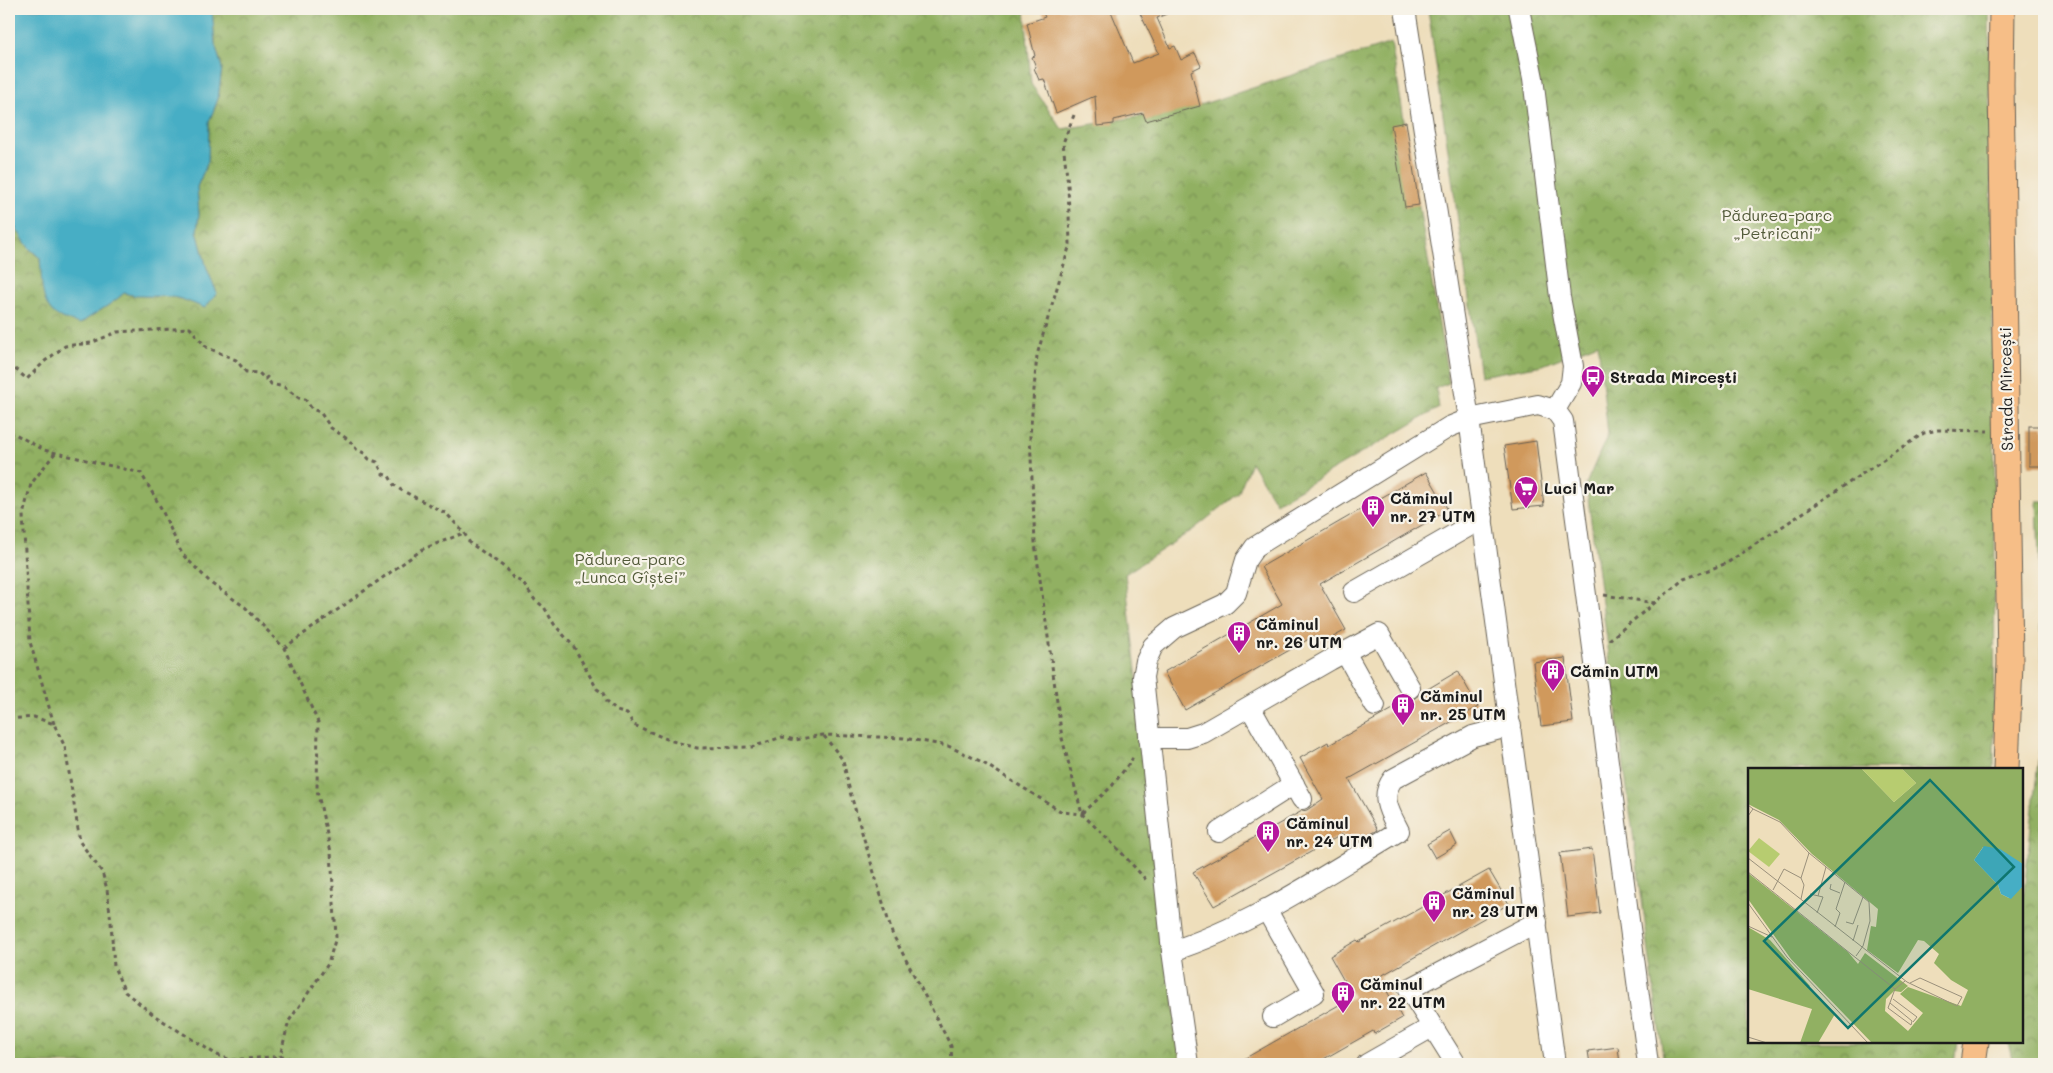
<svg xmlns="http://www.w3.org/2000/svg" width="2053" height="1073" viewBox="0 0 2053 1073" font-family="Mali,sans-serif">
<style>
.forest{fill:url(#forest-crowns);stroke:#56663f}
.water{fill:#46aec5;stroke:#316570}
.building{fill:#d0995c}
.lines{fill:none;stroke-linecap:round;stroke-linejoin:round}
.minor-casing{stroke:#666054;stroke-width:22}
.major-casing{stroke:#666054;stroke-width:27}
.path{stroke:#666054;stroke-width:3;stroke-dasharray:4 4;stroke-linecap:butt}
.minor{stroke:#fff;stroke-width:20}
.major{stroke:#f6be87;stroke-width:25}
.labels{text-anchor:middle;stroke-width:4.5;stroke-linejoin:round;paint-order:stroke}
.park-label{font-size:16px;fill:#525a39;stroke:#f7f3e8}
.poi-label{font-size:16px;font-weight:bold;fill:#1c1c1c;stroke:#f7f3e8;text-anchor:start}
.street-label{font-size:16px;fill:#1c1c1c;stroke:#f7f3e8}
.inset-road{fill:none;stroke:#9a907b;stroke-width:1}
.view{fill:#0f766e;fill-opacity:0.15;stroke:#0f766e;stroke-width:2.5}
.inset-edge{fill:none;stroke:#1c1c1c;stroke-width:2.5}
</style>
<defs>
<pattern id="forest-crowns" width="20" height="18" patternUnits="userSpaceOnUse" patternTransform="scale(1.25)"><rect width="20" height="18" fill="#91b062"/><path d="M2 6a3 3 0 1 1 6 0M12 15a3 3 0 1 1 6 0" fill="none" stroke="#768e50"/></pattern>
</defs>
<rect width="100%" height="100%" fill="#f7f3e8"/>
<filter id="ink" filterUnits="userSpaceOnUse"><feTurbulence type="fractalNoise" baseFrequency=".02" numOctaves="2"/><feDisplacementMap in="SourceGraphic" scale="10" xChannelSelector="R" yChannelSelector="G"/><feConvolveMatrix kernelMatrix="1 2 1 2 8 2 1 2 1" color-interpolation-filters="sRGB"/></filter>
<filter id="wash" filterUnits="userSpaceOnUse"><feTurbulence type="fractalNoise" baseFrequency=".0096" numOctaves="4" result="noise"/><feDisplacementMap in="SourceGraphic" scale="20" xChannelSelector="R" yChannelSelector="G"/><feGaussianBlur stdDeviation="1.12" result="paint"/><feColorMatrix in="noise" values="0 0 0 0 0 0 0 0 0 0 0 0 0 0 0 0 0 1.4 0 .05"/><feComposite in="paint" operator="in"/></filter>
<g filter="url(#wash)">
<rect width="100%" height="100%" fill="#eedebb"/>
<g class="forest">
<path d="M212 9H1025L1031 84 1062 129 1188 109 1391 43 1449 383 1436 388 1439 408 1276 503 1251 462 1238 494 1194 529 1125 574 1181 1064H9V218L29 248 40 258 42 274 80 324C94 313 110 306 124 293 140 298 154 295 171 297 183 298 194 304 205 308L217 293 207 269 197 231 199 214 197 187 208 161 209 122 218 99 222 68 215 44Z"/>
<polygon points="1428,9 1989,9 1995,507 1994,769 1749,769 1749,1042 1957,1042 1954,1064 1664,1064 1586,484 1608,434 1598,343 1543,365 1480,376"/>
<polygon points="2037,501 2044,501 2044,1064 2013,1064 2008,1042 2022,1042 2022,910 2044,706"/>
</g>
<path class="water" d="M9 9H212L215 44 222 68 218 99 209 122 208 161 197 187 199 214 197 231 207 269 217 293 205 308C194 304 182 298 171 297 154 295 140 298 124 293 110 306 94 313 80 324 70 321 54 317 49 308 40 295 42 273 40 258L29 248 9 218Z"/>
<g id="blocks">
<g class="building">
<polygon points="1041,9 1110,9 1133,63 1159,53 1138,9 1178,9 1157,18 1170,48 1175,46 1181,60 1195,53 1201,66 1191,71 1200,106 1146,121 1143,113 1114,120 1114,124 1097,126 1095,96 1056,113 1044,79 1039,80 1034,68 1036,67 1032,57 1035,56 1027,23 1045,17"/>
<polygon points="1406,122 1419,205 1405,207 1391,125"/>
<rect x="2029" y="426" width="15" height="40"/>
<polygon points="1536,441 1544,506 1513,509 1504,446"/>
<polygon points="1426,472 1448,510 1320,584 1346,630 1319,645 1314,636 1185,710 1164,672 1282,604 1261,567"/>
<polygon points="1565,658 1573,722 1541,726 1533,662"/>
<polygon points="1458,671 1478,707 1349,779 1378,830 1350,846 1343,834 1214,906 1193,872 1302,811 1307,810 1323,799 1300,758 1328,742 1329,745 1409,700 1415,698 1421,693"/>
<polygon points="1450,831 1457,845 1435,858 1427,844"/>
<polygon points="1592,849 1600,913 1568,917 1560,853"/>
<polygon points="1489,870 1509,904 1379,977 1402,1018 1374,1034 1373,1031 1315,1064 1235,1064 1353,997 1330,956 1357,940 1359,942"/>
<polygon points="1618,1047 1620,1064 1590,1064 1588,1051"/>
</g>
</g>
</g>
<g filter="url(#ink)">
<use href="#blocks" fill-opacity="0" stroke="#666054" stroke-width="1"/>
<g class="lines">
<g class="minor-casing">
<g id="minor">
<polyline points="1405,9 1469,419 1555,1064"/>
<polyline points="1519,9 1533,78 1560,297 1573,366 1571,383 1555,410"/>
<polyline points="1354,592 1483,518"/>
<polyline points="1345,652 1375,706"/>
<polyline points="1250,707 1302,799"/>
<polyline points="1149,738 1187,738 1203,733 1330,660 1379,634 1410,688"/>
<polyline points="1219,832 1294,784"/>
<polyline points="1266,909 1314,993 1273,1017"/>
<path d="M1172 951C1253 925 1326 874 1399 831 1390 813 1379 797 1393 779L1473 736 1511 726"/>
<polyline points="1188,1064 1172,951 1143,677 1146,661 1153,646 1174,628 1225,604 1236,593 1246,560 1255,547 1449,427 1469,419 1538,405 1555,410 1563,421 1648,1064"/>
<polyline points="1367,1064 1432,1027"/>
<polyline points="1456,1064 1409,989 1537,922"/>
</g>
</g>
<g class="major-casing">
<g id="major">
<polyline points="2002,9 2001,84 2010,662 2006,769"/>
<polyline points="1973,1064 1976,1042"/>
</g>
</g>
<g class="path">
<polyline points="1074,115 1063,143 1068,185 1070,244 1037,355 1030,436 1035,543 1062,738 1082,814 1112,786 1133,758"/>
<polyline points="9,364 27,379 45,361 65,346 91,343 117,332 190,328 206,347 236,360 246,372 259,373 265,379 267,377 271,384 284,387 299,398 305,399 312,409 320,412 331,428 349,440 357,450 364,453 369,459 377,462 383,474 389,476 394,485 401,490 447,514 464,533 470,543 507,569 513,578 522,582 535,600 544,607 554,624 574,647 597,689 603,693 606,702 617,711 627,714 634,725 669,740 697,748 752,747 782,737 795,740 823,735 904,738 948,746 980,761 1062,812 1082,814 1120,851 1147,881"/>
<polyline points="9,433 15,434 44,450 141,473 161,508 182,554 212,584 245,607 284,648 318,722 317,790 331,852 336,937 328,964 289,1021 280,1056"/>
<polyline points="1604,595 1655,603"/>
<polyline points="1609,640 1684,579 1727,563 1924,433 1938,430 1988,431"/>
<polyline points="284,648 423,549 464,533"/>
<polyline points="9,719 34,717 54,724 65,747 80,842 102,872 107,889 111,922 114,967 125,992 155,1016 217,1055 231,1060 285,1056 299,1064"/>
<polyline points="54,724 30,642 23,515 31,484 55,453"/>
<polyline points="824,736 843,760 850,792 892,933 951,1046 952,1064"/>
</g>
<use href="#minor" class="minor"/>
<use href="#major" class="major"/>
</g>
</g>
<defs>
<g id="bus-pin" transform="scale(1.25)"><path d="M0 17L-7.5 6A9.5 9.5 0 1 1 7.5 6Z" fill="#b5179e" stroke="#f7f3e8"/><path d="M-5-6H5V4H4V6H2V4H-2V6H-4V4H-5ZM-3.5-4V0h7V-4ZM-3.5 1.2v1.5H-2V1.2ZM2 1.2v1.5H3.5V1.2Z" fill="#fff"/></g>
<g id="supermarket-pin" transform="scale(1.25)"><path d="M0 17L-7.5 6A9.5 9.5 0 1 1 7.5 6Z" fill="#b5179e" stroke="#f7f3e8"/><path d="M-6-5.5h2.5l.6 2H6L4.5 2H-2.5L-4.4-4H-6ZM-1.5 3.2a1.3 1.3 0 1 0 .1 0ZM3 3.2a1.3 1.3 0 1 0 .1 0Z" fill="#fff"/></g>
<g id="building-pin" transform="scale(1.25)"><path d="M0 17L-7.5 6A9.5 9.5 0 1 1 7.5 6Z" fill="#b5179e" stroke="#f7f3e8"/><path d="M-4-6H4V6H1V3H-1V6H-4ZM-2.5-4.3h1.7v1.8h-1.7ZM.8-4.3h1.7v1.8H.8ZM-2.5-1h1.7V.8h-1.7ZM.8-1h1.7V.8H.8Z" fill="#fff"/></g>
</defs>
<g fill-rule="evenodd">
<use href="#bus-pin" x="1593" y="377"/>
<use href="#supermarket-pin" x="1526" y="488"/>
<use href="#building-pin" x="1373" y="507"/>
<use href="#building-pin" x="1239" y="633"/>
<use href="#building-pin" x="1553" y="671"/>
<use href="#building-pin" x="1403" y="705"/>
<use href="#building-pin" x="1268" y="832"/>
<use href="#building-pin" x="1434" y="902"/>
<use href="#building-pin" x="1343" y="993"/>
</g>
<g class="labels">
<g class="park-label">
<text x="1777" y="221">Pădurea-parc<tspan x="1777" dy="18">„Petricani”</tspan></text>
<text x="630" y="565">Pădurea-parc<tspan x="630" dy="18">„Lunca Gîștei”</tspan></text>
</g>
<g class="poi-label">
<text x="1610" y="383">Strada Mircești</text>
<text x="1544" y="494">Luci Mar</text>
<text x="1390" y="504">Căminul<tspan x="1390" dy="18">nr. 27 UTM</tspan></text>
<text x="1256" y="630">Căminul<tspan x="1256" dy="18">nr. 26 UTM</tspan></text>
<text x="1570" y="677">Cămin UTM</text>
<text x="1420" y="702">Căminul<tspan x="1420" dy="18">nr. 25 UTM</tspan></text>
<text x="1286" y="829">Căminul<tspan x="1286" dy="18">nr. 24 UTM</tspan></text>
<text x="1452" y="899">Căminul<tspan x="1452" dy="18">nr. 23 UTM</tspan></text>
<text x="1360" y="990">Căminul<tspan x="1360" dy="18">nr. 22 UTM</tspan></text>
</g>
<g class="street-label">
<text transform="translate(2006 389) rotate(-91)" y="6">Strada Mircești</text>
</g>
</g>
<g transform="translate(1748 768)">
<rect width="275" height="275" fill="#eedebb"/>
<path d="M0 0H113L146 34 168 15 153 0H275V96L240 79H235L226 92 250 117 253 126 261 130 275 118V275H124L43 191 0 131V105L100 184 110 196 117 185 160 218 153 224 146 223 138 231 137 243 160 263 175 245 152 226 160 219 213 238 220 222 203 212 186 195 191 186 176 173 170 172 150 205 119 182 123 158 128 159 130 141 64 86 31 52 0 36ZM0 159 22 172 62 218 60 220 87 246 70 275H52L64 241 0 221Z" fill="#91b062"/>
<path d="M113 0H153L168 15 146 34ZM11 70 32 86 21 99 0 83Z" fill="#b7cc70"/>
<path d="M236 78 252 81 275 96V118L263 131 253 126 250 117 226 92Z" fill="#46aec5"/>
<path class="inset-road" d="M0 37 5 41 0 48M5 41 32 54 61 85 121 134 122 153 115 178 108 188M0 90 159 214 209 238 214 229 172 210 162 215M0 104 147 221M83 116 82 121 92 125M25 122 36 101 53 110M62 126 75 129 69 145M70 128 78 99M53 131 56 117 53 110 61 85M0 135 39 189 120 275M98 154 105 156 115 129M0 158 24 169M87 159 92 145 88 141 97 114M105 173 110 157M145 231 169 249 165 254M142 235 164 253 163 257 140 240 147 221 157 213M0 269 19 275"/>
<path class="view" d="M182 12 266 99 100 260 16 173Z"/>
<rect width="275" height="275" class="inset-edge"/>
</g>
<rect width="2053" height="1073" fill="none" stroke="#f7f3e8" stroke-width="30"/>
</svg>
